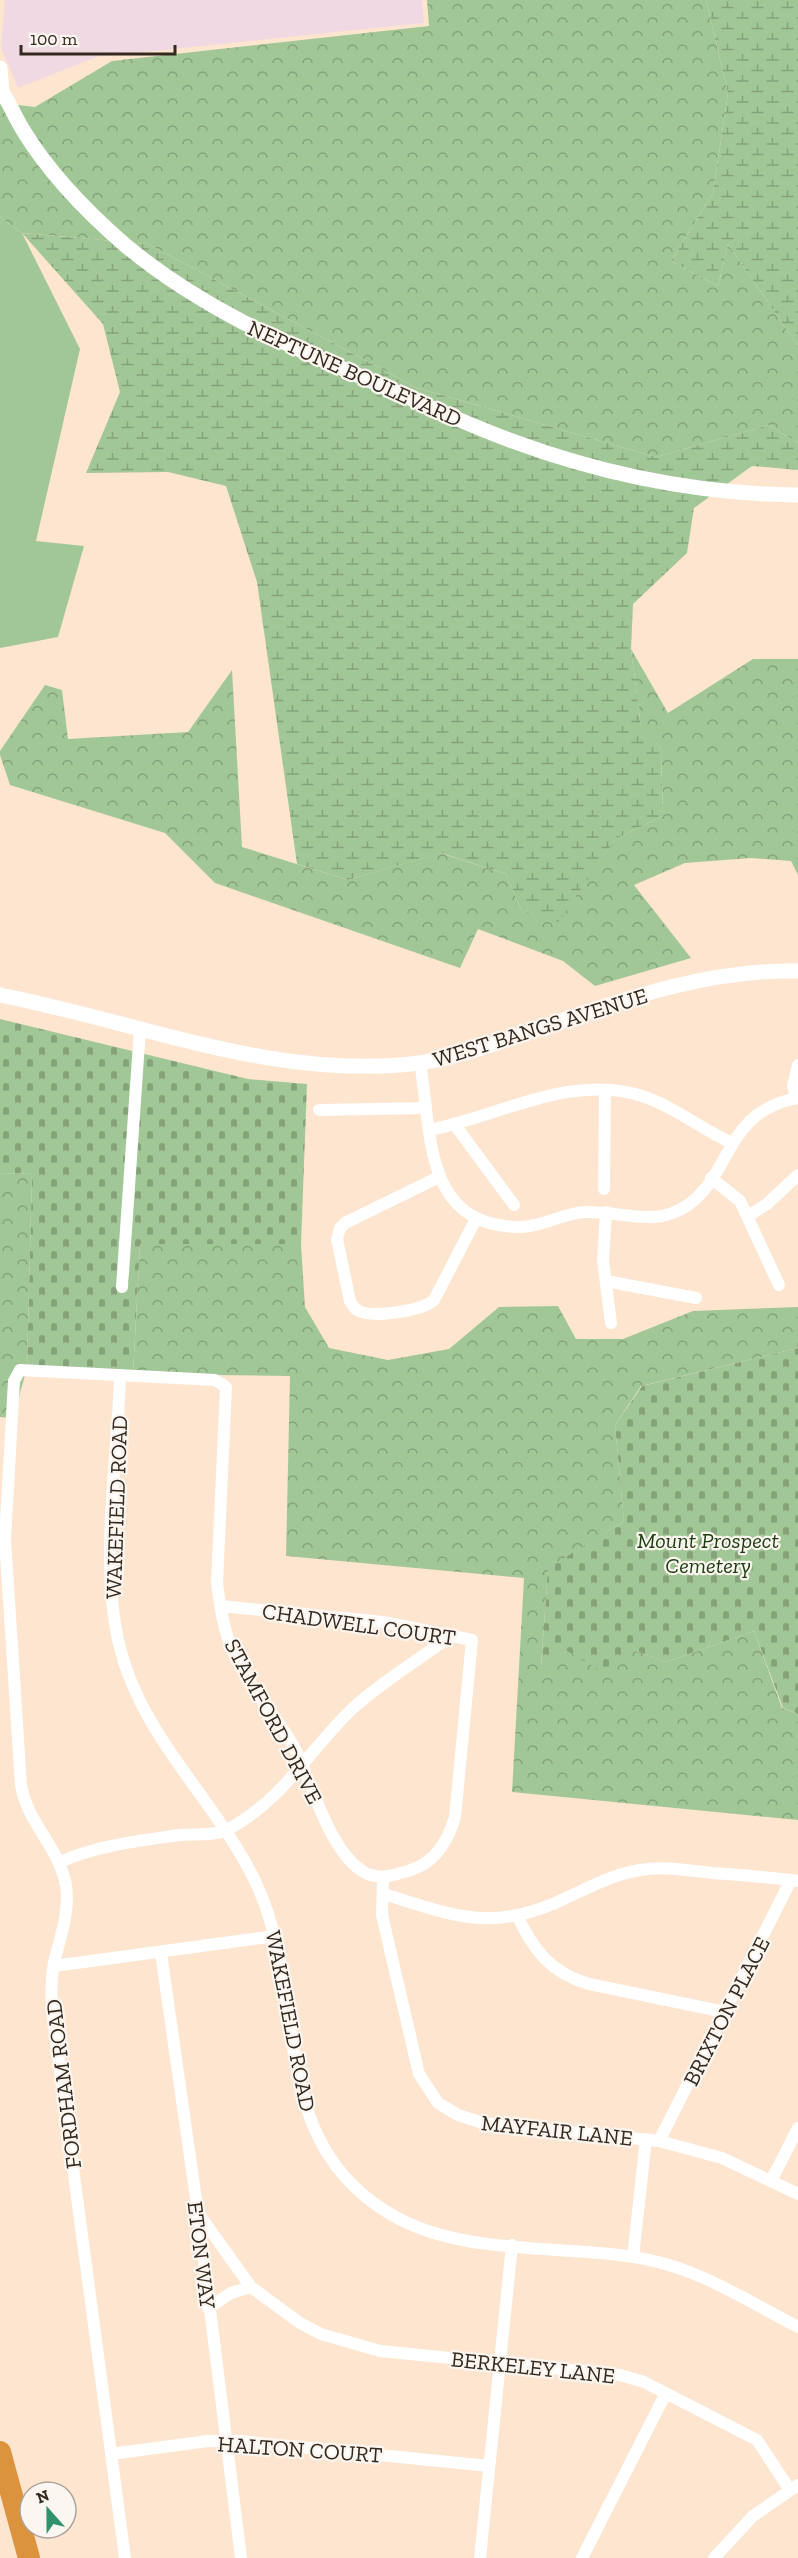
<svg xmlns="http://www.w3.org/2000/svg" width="798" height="2558" viewBox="0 0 798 2558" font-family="'Zilla Slab',serif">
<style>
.commercial{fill:#f1d9e3}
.green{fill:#a2c797}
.forest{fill:url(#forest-crowns)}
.wetland{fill:url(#wetland-marsh)}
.cemetery{fill:url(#cemetery-stones)}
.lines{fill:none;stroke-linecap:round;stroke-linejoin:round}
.minor{stroke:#fff;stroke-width:12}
.tertiary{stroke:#fff;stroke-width:15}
.motorway{stroke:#db933d;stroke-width:22}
.labels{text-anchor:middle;stroke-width:4.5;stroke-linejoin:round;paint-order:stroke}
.street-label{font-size:22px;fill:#34291f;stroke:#fcf6f1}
.park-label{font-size:22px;font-style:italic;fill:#193d0d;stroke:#fcf6f1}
</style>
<defs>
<pattern id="forest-crowns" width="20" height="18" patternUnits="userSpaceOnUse" patternTransform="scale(1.5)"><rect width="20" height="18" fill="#a2c797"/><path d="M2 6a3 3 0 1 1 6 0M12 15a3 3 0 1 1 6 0" fill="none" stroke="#85a27b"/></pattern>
<pattern id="wetland-marsh" width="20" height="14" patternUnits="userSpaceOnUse" patternTransform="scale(1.5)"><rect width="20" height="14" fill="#a2c797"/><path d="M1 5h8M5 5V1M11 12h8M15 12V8" fill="none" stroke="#85a27b"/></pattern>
<pattern id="cemetery-stones" width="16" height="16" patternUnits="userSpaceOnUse" patternTransform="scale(1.5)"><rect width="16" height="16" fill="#a2c797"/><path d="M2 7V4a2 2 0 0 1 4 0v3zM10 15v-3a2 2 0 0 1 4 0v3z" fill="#85a27b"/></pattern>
</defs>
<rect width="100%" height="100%" fill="#fee5d0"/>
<polygon class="commercial" points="5,0 422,0 424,23 96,57 18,88 1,48"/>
<polygon class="green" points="0,217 22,233 80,349 36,541 84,546 58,637 0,648"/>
<g class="forest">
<polygon points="427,0 706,0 728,93 713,193 671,261 718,286 728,244 798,346 798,443 769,425 656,457 417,388 148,244 22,233 0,217 0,103 35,107 112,61 429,26"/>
<polygon points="631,649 668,713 753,659 798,659 798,875 791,861 751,858 685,863 634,885 691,958 595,986 563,961 478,929 460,968 215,883 165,833 10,785 0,755 0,751 45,685 62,690 68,739 188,732 232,670 242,847 348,880 440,853 506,874 521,909 555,924 616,839 663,816 661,749 641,727"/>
<polygon points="32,1173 27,1368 13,1418 0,1417 0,1174"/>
<polygon points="140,1244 301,1244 305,1307 329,1348 388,1360 449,1349 499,1307 558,1306 576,1339 623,1339 693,1311 798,1307 798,1348 641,1386 615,1425 624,1521 548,1569 541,1666 567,1651 633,1650 666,1662 754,1631 782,1708 798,1714 798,1820 512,1792 524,1578 286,1556 290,1376 133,1374"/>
</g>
<g class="wetland">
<polygon points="706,0 798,0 798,346 728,244 718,286 671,261 713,193 728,93"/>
<polygon points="22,233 148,244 417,388 656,457 769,425 798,443 798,470 752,466 694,508 687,553 633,604 631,649 641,726 661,749 663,816 616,839 556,925 521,909 506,874 441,853 348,880 297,864 257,582 226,486 168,472 86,473 120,392 103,324"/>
</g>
<g class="cemetery">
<polygon points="0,1019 248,1079 307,1084 301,1244 140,1244 133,1374 27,1368 32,1173 0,1174"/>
<polygon points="798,1348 798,1714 783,1708 754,1631 666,1662 633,1650 606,1674 567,1651 541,1667 548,1568 624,1521 615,1425 642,1386"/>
</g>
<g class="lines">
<g class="minor">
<path d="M420 1062C432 1131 422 1227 520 1227 544 1227 564 1212 587 1212 622 1211 655 1228 688 1205 734 1171 724 1112 798 1098"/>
<polyline points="796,1098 793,1086 798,1065"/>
<polyline points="319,1110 426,1108"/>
<polyline points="455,1125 514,1205"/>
<path d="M429 1130C497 1117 568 1074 639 1095 672 1105 701 1129 732 1143"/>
<path d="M439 1177 345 1223 340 1228 337 1239 350 1301C353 1305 354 1309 359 1311 373 1318 422 1311 434 1300L476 1219"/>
<polyline points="711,1178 740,1201 779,1285"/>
<polyline points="604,1189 605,1090"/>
<polyline points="606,1212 603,1260 611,1323"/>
<polyline points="748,1216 767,1204 798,1175"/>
<polyline points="606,1281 696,1298"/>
<polyline points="122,1287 140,1029"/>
<path d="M120 1375C118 1463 99 1557 119 1644 141 1738 216 1799 256 1883 310 1998 263 2140 392 2215 466 2258 568 2243 650 2260 703 2271 751 2303 798 2327"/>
<path d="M60 1862C99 1845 138 1841 180 1835 194 1834 217 1836 229 1829 285 1798 309 1750 353 1708 383 1681 420 1659 452 1635"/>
<polyline points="383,1877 382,1915 419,2074 438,2103 458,2115 483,2123 659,2141 722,2158 798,2194"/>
<path d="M384 1894C449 1914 488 1932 555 1903 583 1891 609 1875 640 1870 663 1866 688 1870 712 1873 741 1875 769 1877 798 1881"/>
<path d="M517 1915C533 1950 551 1973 589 1984L725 2012"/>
<polyline points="161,1953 198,2213 241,2558"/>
<polyline points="54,1966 275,1936"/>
<polyline points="659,2141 791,1880"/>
<polyline points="771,2181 798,2128"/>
<polyline points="198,2213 251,2287 300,2323 321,2334 380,2351 620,2375 644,2382 757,2440 790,2490"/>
<polyline points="633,2257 646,2139"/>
<polyline points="208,2308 231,2293 251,2287"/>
<polyline points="111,2454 208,2441 240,2441 489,2466"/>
<path d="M125 2558 52 2010C51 1994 51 1978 54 1963 60 1937 70 1913 66 1885 59 1847 27 1823 21 1785L5 1539 14 1381 20 1370 215 1380 226 1387 217 1583C220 1606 223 1628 232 1649 247 1686 276 1714 295 1749 313 1785 328 1848 362 1871 377 1881 395 1875 411 1870 436 1862 448 1841 455 1817L472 1640 383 1622 220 1606"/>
<polyline points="480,2558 512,2245"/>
<polyline points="582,2558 666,2393"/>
<polyline points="714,2558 753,2516 798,2485"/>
</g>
<g class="tertiary">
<polyline points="0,68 2,91"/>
<path d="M0 89C9 102 15 117 23 130 49 173 87 212 125 245 198 306 282 343 369 380 417 401 465 424 515 442 605 475 702 494 798 495"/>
<path d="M0 995C140 1022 275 1081 419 1063 462 1057 505 1040 546 1026 626 998 712 969 798 971"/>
</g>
<polyline class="motorway" points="0,2452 29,2558"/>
</g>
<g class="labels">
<g class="street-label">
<text transform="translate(355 373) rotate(24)" y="8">NEPTUNE BOULEVARD</text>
<text transform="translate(540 1027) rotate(-17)" y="8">WEST BANGS AVENUE</text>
<text transform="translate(116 1507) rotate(-88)" y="8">WAKEFIELD ROAD</text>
<text transform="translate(359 1624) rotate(8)" y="8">CHADWELL COURT</text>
<text transform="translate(274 1721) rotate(62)" y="8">STAMFORD DRIVE</text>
<text transform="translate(726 2011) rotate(-63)" y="8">BRIXTON PLACE</text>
<text transform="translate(291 2021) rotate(79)" y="8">WAKEFIELD ROAD</text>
<text transform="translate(63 2084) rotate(-97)" y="8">FORDHAM ROAD</text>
<text transform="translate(557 2130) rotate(6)" y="8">MAYFAIR LANE</text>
<text transform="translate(202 2255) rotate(83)" y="8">ETON WAY</text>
<text transform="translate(533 2367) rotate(6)" y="8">BERKELEY LANE</text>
<text transform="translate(300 2449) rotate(4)" y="8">HALTON COURT</text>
</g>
<g class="park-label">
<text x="708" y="1548">Mount Prospect<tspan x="708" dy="25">Cemetery</tspan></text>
</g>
</g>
<g transform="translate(48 2510) rotate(339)"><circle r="28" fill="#fcf6f1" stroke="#aca49d" stroke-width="1.5"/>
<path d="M0-4.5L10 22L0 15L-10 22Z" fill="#30926d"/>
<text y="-9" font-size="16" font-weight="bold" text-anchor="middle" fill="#34291f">N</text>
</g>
<path d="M21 45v9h154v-9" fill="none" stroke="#34291f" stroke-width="3"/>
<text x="30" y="45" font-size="18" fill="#34291f" stroke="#fcf6f1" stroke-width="4.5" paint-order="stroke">100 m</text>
</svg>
